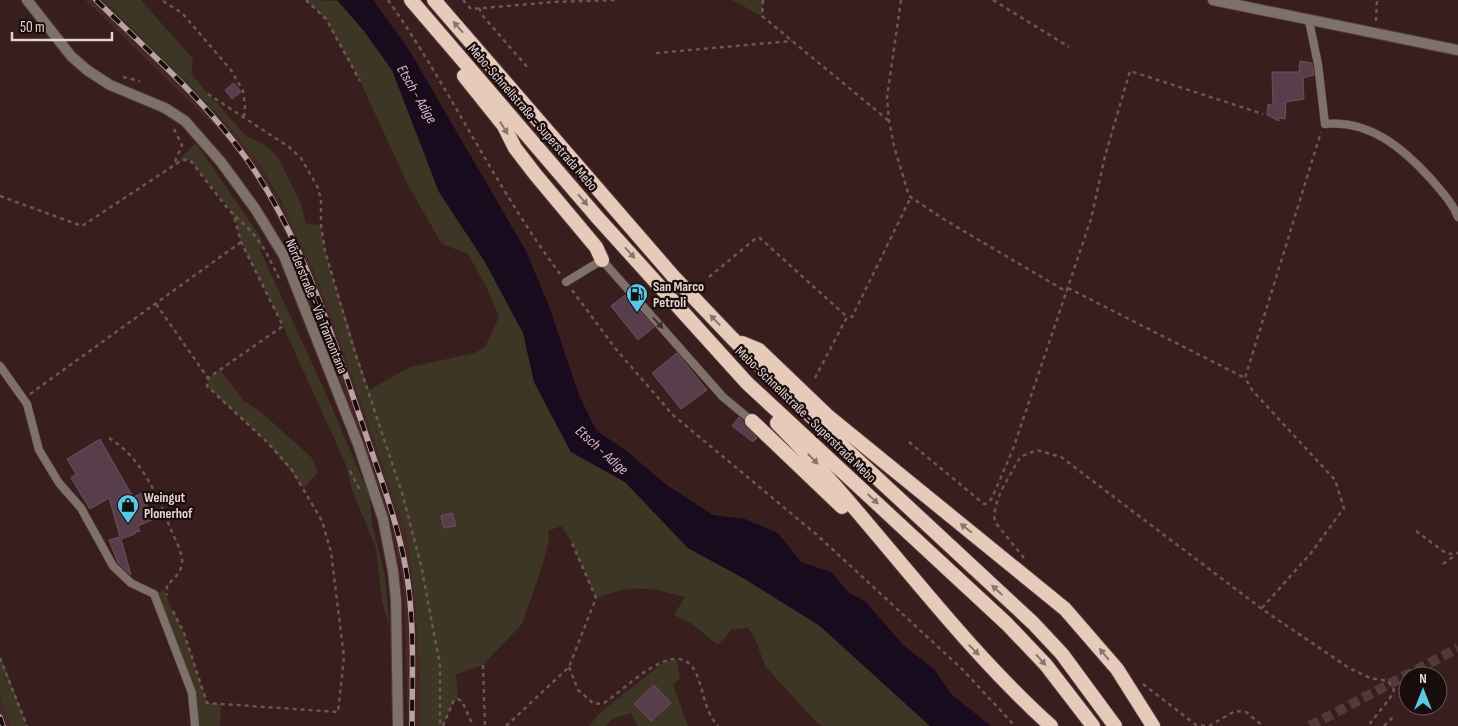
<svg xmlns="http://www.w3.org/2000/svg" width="1458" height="726" viewBox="0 0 1458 726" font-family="'Sofia Sans Condensed',sans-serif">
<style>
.built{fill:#482726}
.green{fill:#3e3625}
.water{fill:#190b1e}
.building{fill:#583d4a;stroke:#6c505e}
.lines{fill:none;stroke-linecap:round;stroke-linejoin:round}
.secondary-tunnel{stroke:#533939;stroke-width:10;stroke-dasharray:10 5;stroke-linecap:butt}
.service-casing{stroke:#553b3b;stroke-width:9}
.minor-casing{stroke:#553b3b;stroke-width:12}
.trunk-casing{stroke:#553b3b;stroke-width:16}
.path{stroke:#6e5656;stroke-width:2.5;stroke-dasharray:4 4;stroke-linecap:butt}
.service{stroke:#7d7169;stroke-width:8}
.minor{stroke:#7d7169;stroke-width:10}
.trunk{stroke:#e6cbba;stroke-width:14}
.rail-casing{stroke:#b7a3a2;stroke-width:5.5}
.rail{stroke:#180c0c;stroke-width:4;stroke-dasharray:11;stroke-linecap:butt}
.oneway{fill:#89756c}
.oneway2{fill:#3b2f2d}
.labels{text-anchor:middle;stroke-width:4.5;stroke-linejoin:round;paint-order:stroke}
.street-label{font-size:14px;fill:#e5d3d2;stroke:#180c0c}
.poi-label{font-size:14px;font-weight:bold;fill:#e5d3d2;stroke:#180c0c;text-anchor:start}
.water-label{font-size:15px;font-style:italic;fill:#d6b5e3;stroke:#180c0c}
</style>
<rect width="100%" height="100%" fill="#391e1e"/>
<g class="built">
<polygon points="85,0 104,0 226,123 256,159 295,228 329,310 406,534 413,572 417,622 420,726 408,726 403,582 390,519 298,260 268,199 244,162 217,128"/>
<polygon points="0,697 1,700 11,726 0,726"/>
</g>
<g class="green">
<path d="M104 0H141L193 59 191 74 246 136 263 144 278 157 301 204 306 224 321 225C324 260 339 293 349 327 355 348 361 369 369 390L410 367 475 353 485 347 499 317 487 288 468 254 442 244 409 187 360 81 326 19 306 0 338 1 364 31 392 70 439 192 485 262 523 333 534 382 571 452 625 482 688 548 743 578 820 626 930 726H823L817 723 765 666 755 638 748 628 732 629 718 645 692 624 674 615 685 597C647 587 634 584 596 598L572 543 561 526 548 531 549 540 543 564 522 624 483 665 456 674 458 699 454 700 443 726H420C419 661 418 597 406 534L329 310 311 265 279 197 256 159 226 123Z"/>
<polygon points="732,0 763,0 762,16"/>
<polygon points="196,143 263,241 260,250 327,396 370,497 372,524 385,576 389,625 382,601 376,548 351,487 347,467 283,326 241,242 233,213 190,160 182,160 173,166"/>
<polygon points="220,370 244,401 261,412 311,457 318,472 304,488 268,443 207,386 208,378"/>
<polygon points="165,590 169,603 184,633 207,703 221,704 220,726 195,726 194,709 154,594"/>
<polygon points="0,658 3,662 27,726 11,726 0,697"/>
<polygon points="677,660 680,678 673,685 688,726 638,726 631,713 612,719 606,726 589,726 601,712 660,665 666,661"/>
</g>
<polygon class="water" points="337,0 373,0 409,50 526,251 549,306 579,395 596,430 629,453 668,486 713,515 745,519 778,533 801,562 831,572 849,593 865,601 903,645 934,669 951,694 991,726 930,726 820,626 743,578 688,548 625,482 571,452 534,382 523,333 485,262 439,192 392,70 364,31"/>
<g class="building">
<polygon points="1300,61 1312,63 1314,75 1303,78 1304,99 1286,102 1285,119 1279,118 1279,121 1267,115 1268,104 1273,105 1272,72 1299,72"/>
<polygon points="234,83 241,92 232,99 225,90"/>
<polygon points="625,295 654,327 638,340 611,306"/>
<polygon points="677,353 707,390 681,409 652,373"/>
<polygon points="739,417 757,438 753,442 732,426"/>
<polygon points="100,439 133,497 143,493 152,520 138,526 140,531 135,532 135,534 121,539 131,575 118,563 109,540 120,537 109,498 90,509 71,478 76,474 67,459"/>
<polygon points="452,513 456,526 444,528 441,516"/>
<polygon points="654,685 671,703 651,721 634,704"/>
</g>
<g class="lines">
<polyline class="secondary-tunnel" points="1310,726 1458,648"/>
<g class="service-casing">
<g id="service">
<path d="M1309 21 1318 64 1325 124C1369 119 1404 149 1431 179 1441 191 1452 202 1458 217"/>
<polyline points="566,282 602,260 723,397 752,421"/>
<polyline points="0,366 27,404 39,450 59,483 81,508 113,566 131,583 154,594 192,693 195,726"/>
</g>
</g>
<g class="minor-casing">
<g id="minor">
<polyline points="27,0 71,56 87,70 110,85 165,108 185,121 221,162 256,210 284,256 358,444 383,519 393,571 396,600 398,726"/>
<polyline points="1213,0 1458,50"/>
</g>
</g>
<g class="trunk-casing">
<g id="trunk">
<polyline points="411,0 597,217 747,383 1007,624 1046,665 1093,726"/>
<polyline points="434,0 673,276 732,338 822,427 1033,623 1062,654 1115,726"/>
<polyline points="464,76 504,126 515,148 535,174 596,247 602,260"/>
<polyline points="742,343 759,350 829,417 1065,609 1117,669 1153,726"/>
<polyline points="752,421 842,507"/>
<path d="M777 423C873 520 949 634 1051 726"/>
</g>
</g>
<g class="path">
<polyline points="306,0 326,19 360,81"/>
<path d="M388 0C450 88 495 187 560 274"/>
<polyline points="463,0 471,9 554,2 617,0"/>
<polyline points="763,0 762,16 889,121"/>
<polyline points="901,0 887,97 889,121 894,146 909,196 945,220 1067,292"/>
<polyline points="993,0 1069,47"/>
<polyline points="163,1 182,13 231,70 243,91 245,105 244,116"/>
<polyline points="479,8 483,16 528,68"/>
<polyline points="1376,21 1377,0"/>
<polyline points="656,53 792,41"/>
<polyline points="123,77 140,81"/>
<polyline points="208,94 289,147 301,158 318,188 321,200 321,225 325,251 353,346 402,493 421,565 440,665 440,726"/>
<polyline points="174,129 182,145 174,164"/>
<polyline points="0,196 82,226 182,160 190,160 228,209 252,232 265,250 279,278"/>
<polyline points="709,277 756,238 760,238 847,317"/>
<polyline points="1068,288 1245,378"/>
<polyline points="572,290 615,348 673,415 817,535 962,669 1015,726"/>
<polyline points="156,304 208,378"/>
<polyline points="815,378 847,317 852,317 911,197"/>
<polyline points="30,394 241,242"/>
<path d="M109 438C142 458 157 495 171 530 175 539 181 550 182 559 183 571 175 578 167 585V595"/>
<polyline points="909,442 984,504 988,503 992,498 1013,449 1091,219 1105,156 1130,71 1263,114"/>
<polyline points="350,471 360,490"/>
<polyline points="1416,531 1447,554 1458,553"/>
<path d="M1024 558 995 522C991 501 1011 475 1020 457L1037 450 1061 457 1262 609 1349 668 1370 678 1388 681 1394 690 1390 698 1368 726"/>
<polyline points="1443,564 1454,556"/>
<polyline points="1262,608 1311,553 1344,508 1335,480 1252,390 1245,378 1321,132"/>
<polyline points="173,611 184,633 207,703 338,712 344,657 331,552 322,521 292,470 268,443 207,386 208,378 283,326 241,242 233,213"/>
<polyline points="0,658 27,726"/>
<polyline points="483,665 485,726"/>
<path d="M569 667 578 690 594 704 604 703C625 690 677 633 696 673 704 691 704 711 718 726"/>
<polyline points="1143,684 1196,725 1209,726 1235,711 1246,712 1263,726"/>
<polyline points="443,726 454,700 458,699 462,701 473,726"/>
<polyline points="506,726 569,667 596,598 572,543"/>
<polyline points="1384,726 1395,715"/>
</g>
<use href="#service" class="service"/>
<use href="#minor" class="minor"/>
<use href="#trunk" class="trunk"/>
<g class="rail-casing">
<g id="rail">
<path d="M96 0C147 50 204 99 246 158 302 236 334 341 365 432 380 477 398 523 406 570 415 621 412 675 412 726"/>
<polyline points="0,717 3,726"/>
</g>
</g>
<use href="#rail" class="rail"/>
</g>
<defs><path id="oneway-solid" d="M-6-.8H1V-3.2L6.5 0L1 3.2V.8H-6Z" transform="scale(1.25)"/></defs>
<g class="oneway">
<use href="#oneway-solid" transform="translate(458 27) rotate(-131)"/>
<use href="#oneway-solid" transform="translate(504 128) rotate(58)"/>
<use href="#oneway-solid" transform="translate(583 200) rotate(49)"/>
<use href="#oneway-solid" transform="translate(630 253) rotate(48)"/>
<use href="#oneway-solid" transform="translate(715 320) rotate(-134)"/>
<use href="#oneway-solid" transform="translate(813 459) rotate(45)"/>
<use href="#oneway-solid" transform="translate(873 499) rotate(43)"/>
<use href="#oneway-solid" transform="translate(966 528) rotate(-141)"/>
<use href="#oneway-solid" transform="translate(997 590) rotate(-137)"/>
<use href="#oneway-solid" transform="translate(974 650) rotate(45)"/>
<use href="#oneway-solid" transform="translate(1104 654) rotate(-130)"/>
<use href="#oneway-solid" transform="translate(1041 660) rotate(48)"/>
</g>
<use class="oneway2" href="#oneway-solid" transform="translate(658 323) rotate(48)"/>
<defs>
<g id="fuel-pin" transform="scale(1.125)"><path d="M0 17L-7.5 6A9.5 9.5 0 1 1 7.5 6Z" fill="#5ac8e5" stroke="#180c0c"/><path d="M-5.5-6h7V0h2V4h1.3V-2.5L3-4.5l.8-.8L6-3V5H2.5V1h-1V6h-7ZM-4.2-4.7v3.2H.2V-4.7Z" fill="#111"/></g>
<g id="shop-pin" transform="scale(1.125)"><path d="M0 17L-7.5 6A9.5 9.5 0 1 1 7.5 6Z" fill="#5ac8e5" stroke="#180c0c"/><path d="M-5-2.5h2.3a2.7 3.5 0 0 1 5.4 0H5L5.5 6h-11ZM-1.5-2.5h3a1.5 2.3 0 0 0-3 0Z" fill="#111"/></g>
</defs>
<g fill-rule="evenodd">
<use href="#fuel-pin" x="637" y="294"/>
<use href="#shop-pin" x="128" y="505"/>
</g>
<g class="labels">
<g class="street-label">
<text transform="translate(533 117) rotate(49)" y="5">Mebo-Schnellstraße - Superstrada Mebo</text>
<text transform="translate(317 306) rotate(68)" y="5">Nörderstraße - Via Tramontana</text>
<text transform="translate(806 414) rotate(44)" y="5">Mebo-Schnellstraße - Superstrada Mebo</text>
</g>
<g class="poi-label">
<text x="653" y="291">San Marco<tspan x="653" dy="16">Petroli</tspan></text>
<text x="144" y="502">Weingut<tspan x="144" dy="16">Plonerhof</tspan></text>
</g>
<g class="water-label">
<text transform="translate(417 94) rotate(60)" y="5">Etsch - Adige</text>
<text transform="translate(602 450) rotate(42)" y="5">Etsch - Adige</text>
</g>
</g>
<g transform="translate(1423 691)"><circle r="24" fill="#180c0c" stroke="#6a5c5b"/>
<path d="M0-4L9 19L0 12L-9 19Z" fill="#5ac8e5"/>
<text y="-8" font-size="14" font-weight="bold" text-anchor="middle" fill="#e5d3d2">N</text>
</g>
<path d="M12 32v8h100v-8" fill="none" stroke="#e5d3d2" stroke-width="2.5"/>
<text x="20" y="32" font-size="15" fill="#e5d3d2" stroke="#180c0c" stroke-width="4" paint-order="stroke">50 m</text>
</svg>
